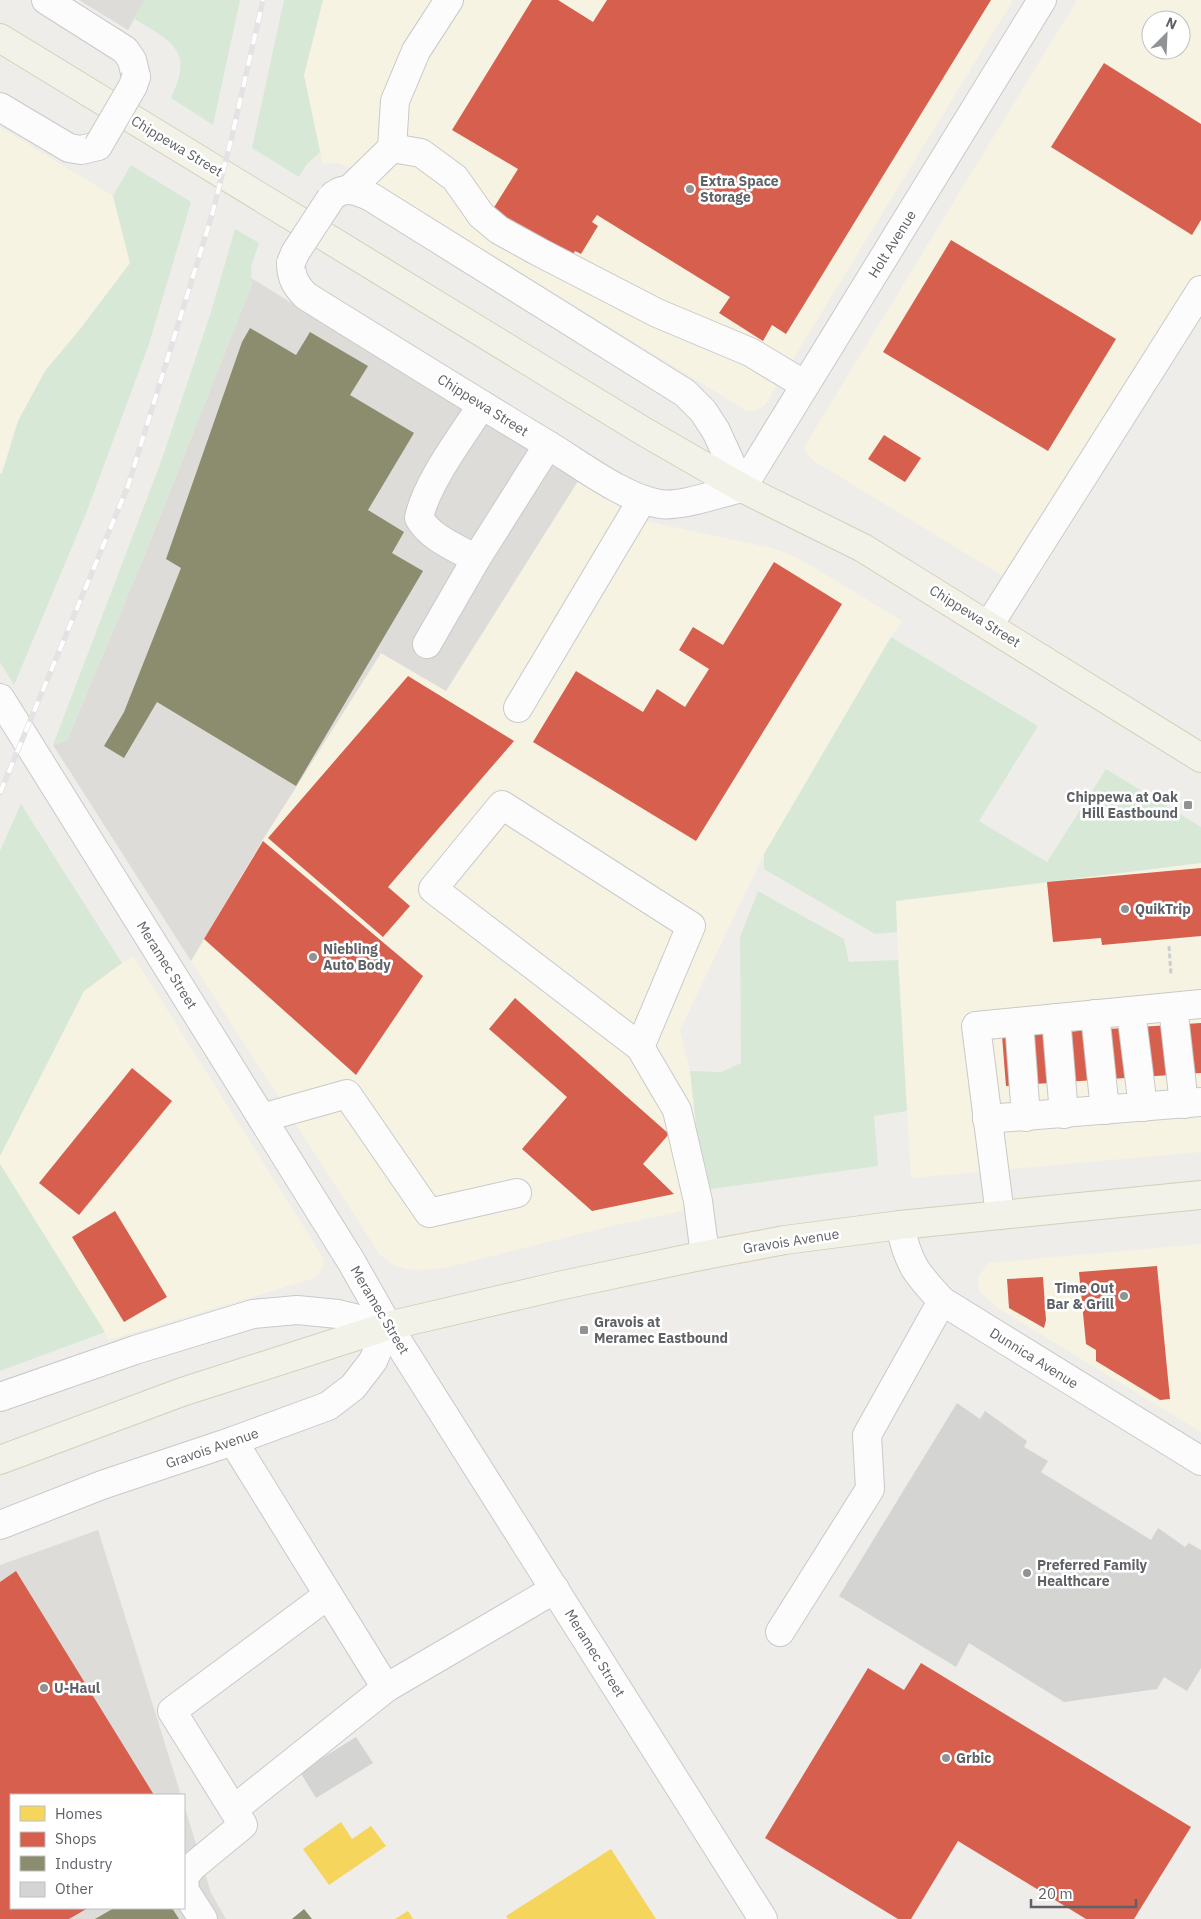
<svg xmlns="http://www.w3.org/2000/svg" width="1201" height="1919" viewBox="0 0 1201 1919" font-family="'IBM Plex Sans',sans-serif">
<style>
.commercial{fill:#f6f3e3;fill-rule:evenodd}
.industrial{fill:#dedcd9}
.green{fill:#d7e9d6}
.homes{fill:#f6d55c}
.shops{fill:#d6604d}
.industry{fill:#8c8c6e}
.building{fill:#d4d4d2}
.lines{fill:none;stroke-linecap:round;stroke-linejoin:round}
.minor-casing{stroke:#cac9ca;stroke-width:30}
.major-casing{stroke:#d5cfb8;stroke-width:30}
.path{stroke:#cacecc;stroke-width:3;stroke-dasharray:5 2.5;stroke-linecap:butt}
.minor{stroke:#fcfcfc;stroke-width:28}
.major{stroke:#f3f2e9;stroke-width:28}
.rail-casing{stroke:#e3e3e3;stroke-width:5.5}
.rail{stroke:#fff;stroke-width:4;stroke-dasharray:11;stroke-linecap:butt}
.minor-bridge-casing{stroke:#cac9ca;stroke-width:30;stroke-linecap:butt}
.minor-bridge{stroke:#fcfcfc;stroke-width:28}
.poi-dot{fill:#909294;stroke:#fff;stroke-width:2}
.labels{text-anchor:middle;stroke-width:5;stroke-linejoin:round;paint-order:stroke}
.street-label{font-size:14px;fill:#5e6166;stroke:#fff}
.poi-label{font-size:14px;font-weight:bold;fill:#5e6166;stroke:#fff;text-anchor:start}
</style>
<rect width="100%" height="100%" fill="#eeede9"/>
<g class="commercial">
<polygon points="323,0 1013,0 765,405 756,411 747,411 348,167 338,163 323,164 304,75"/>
<path d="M1077 0H1201V315L1029 592 814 461 807 454 804 447ZM1151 20H1181V50H1151Z"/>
<polygon points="0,127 113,196 130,263 81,328 2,473 0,474"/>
<polygon points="578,481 640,520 768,547 787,553 807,563 902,621 891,637 764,854 680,1030 690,1071 705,1206 603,1228 445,1268 418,1270 405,1269 393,1265 380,1255 191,961 262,841 381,653 446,691"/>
<polygon points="1201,863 1201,1152 911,1178 895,901"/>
<polygon points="134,957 319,1251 323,1259 323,1267 319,1274 312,1279 109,1340 0,1164 0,1156 84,991 122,963"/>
<polygon points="1201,1244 1201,1432 999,1309 980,1292 977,1279 988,1263"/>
</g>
<g class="industrial">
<polygon points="79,0 145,0 128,30"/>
<polygon points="251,278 578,481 446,691 381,653 262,841 191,961 53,745 67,740 71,731 145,554 252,284"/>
<polygon points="98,1530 181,1795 11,1795 11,1908 184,1908 184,1805 211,1893 226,1919 0,1919 0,1565"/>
</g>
<g class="green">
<path d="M145 0H240L213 125 171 98C195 49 171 42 133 18Z"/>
<polygon points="284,0 323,0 304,75 320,152 306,165 299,177 252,148"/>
<polygon points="131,165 191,202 149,344 85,516 14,685 0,662 0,474 2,473 18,421 45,371 81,328 130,263 113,196"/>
<polygon points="235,229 259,243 251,267 252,284 145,554 71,731 67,740 53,745 162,459 211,312"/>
<polygon points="891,637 1038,726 979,821 1047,862 1106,769 1201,827 1201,863 896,901 897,932 875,934 764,869 764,854"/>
<polygon points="21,804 122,963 84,991 0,1156 0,851"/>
<polygon points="758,891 844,939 849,962 898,960 907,1111 874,1116 878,1166 703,1190 690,1071 721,1072 741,1063 740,937"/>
<polygon points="0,1164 105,1332 0,1371"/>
</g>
<g class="homes">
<polygon points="341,1822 352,1839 371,1826 386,1846 329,1885 303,1849"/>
<polygon points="611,1849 656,1919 508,1919 506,1916"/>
<polygon points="408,1911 413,1919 395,1919"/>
</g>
<g class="shops">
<polygon points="532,0 558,0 593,22 607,0 991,0 786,334 772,325 763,341 719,313 730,297 597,215 592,222 598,226 581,254 575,251 571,258 493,209 518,169 452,130"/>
<polygon points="1104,63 1201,124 1201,220 1192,235 1051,147"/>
<polygon points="951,240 1116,339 1048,451 883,352"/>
<polygon points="884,435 921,458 905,482 868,459"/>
<polygon points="774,562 842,604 696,841 533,742 576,671 643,712 657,689 685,707 709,669 679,650 693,627 723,645"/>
<polygon points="408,676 514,741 388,887 410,906 383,937 268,838"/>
<polygon points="263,841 423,976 356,1075 204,939"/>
<polygon points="1201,868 1201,936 1102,945 1101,938 1053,942 1047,882"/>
<polygon points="515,998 669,1134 643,1164 674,1194 592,1211 522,1149 567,1097 489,1029"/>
<polygon points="1201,1023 1201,1073 1006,1086 1002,1036"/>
<polygon points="132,1068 172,1101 79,1215 39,1183"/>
<polygon points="115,1211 167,1297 124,1322 72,1237"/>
<polygon points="1157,1266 1170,1399 1160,1400 1096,1361 1096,1350 1086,1344 1079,1272"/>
<polygon points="1043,1277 1046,1320 1044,1328 1009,1308 1007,1279"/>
<polygon points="16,1571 154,1795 11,1795 11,1908 88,1908 69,1919 0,1919 0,1582"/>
<polygon points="921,1663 1191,1827 1134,1919 1086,1919 958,1841 911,1919 898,1919 765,1838 868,1668 904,1690"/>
</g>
<g class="industry">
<polygon points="250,328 296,355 310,332 368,366 350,395 414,433 368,510 404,532 392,553 423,571 296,786 157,702 124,758 104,746 124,712 181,568 166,559 242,342"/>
<polygon points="114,1908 172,1908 179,1919 95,1919"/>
<polygon points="304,1909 312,1919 292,1919"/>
</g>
<g class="building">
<polygon points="957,1403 980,1419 985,1411 1027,1441 1024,1447 1048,1461 1041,1472 1151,1540 1158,1528 1185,1547 1189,1543 1201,1550 1201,1668 1187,1691 1164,1677 1157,1689 1064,1702 969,1643 956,1667 839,1596"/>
<polygon points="356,1737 373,1763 316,1798 300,1772"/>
</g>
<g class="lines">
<g class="minor-casing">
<g id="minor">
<polyline points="46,0 125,50 132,60 136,77"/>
<polyline points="0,107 69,148 81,150 98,146"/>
<polyline points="392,148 395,101 416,51 449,0"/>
<polyline points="349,190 392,148 421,153 455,178 481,215 499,230 539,252 657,313 750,352 805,385"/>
<path d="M334 195C346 186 358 191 371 197L685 393 703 411 716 431 742 488"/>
<path d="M291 263C291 278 296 286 306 296 388 347 470 398 553 448 582 466 626 499 660 504 682 507 719 493 742 488"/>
<path d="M482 405C462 436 426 483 419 518 430 538 457 548 476 559L548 445"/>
<polyline points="742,488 1042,0"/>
<polyline points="989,625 1201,290"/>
<polyline points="427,644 476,559"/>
<polyline points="0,698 351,1261 388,1326 763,1919"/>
<polyline points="518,708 642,500"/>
<polyline points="1173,1007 1184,1104"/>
<polyline points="1131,1011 1143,1107"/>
<polyline points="1095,1014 1105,1110"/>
<polyline points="1056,1018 1064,1114"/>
<polyline points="1019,1022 1026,1117"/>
<polyline points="640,1047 691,926 502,805 433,889 640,1047 677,1110 698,1201 705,1255"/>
<polyline points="262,1118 347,1094 429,1213 517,1193"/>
<polyline points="987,1119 1201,1102"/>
<polyline points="1000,1215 976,1026 1201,1004"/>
<path d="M900 1225C908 1264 916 1273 942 1301L1201 1461"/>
<polyline points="0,1397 135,1350 253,1314 297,1310 338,1314 388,1326"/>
<polyline points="233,1441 386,1688 555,1589"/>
<polyline points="0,1525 102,1485 233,1441 328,1406 353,1387 373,1361 388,1326"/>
<polyline points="780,1632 870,1489 867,1435 942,1301"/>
<polyline points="234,1809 386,1688"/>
<polyline points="203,1919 185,1891 184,1877 192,1867 243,1825 172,1711 328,1595"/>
</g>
</g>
<g class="major-casing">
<g id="major">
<polyline points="0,38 643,431 742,488 863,548 1201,758"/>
<polyline points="0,1460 182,1392 388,1326 563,1285 705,1255 785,1240 900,1225 1201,1195"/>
</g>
</g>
<polyline class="path" points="1169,946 1171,975"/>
<use href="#minor" class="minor"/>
<use href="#major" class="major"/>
<g class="rail-casing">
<polyline id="rail" points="0,793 128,486 212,215 232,136 263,0"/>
</g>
<use href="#rail" class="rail"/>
<g class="minor-bridge-casing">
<g id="minor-bridge">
<polyline points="98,146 133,86 136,77"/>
<polyline points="291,263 295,253 331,198"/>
</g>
</g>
<use href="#minor-bridge" class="minor-bridge"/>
</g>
<g class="poi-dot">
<circle cx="690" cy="189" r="5"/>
<rect x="1183" y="800" width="10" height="10" rx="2.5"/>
<circle cx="1125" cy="909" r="5"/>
<circle cx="313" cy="957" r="5"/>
<circle cx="1124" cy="1296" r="5"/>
<rect x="579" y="1325" width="10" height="10" rx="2.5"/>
<circle cx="1027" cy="1573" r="5"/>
<circle cx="44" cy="1688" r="5"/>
<circle cx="946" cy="1758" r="5"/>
</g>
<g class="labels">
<g class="street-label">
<text transform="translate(177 146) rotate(31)" y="5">Chippewa Street</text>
<text transform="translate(892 244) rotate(-58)" y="5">Holt Avenue</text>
<text transform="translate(483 405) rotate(32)" y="5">Chippewa Street</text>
<text transform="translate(975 616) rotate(32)" y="5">Chippewa Street</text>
<text transform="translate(167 965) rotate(58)" y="5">Meramec Street</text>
<text transform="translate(791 1241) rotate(-9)" y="5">Gravois Avenue</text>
<text transform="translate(380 1310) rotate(59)" y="5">Meramec Street</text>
<text transform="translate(1034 1358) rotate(32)" y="5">Dunnica Avenue</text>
<text transform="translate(212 1448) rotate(-19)" y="5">Gravois Avenue</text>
<text transform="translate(595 1653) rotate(58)" y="5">Meramec Street</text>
</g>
<g class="poi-label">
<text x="700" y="186">Extra Space<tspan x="700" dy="16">Storage</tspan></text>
<text x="1178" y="802" text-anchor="end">Chippewa at Oak<tspan x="1178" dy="16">Hill Eastbound</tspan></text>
<text x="1135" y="914">QuikTrip</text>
<text x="323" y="954">Niebling<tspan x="323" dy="16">Auto Body</tspan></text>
<text x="1114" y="1293" text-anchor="end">Time Out<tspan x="1114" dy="16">Bar &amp; Grill</tspan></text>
<text x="594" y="1327">Gravois at<tspan x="594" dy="16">Meramec Eastbound</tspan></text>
<text x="1037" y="1570">Preferred Family<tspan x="1037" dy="16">Healthcare</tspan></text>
<text x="54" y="1693">U-Haul</text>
<text x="956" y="1763">Grbic</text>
</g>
</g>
<rect x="10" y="1794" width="175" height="115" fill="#ffffff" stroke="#bfc0c2"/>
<rect x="20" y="1806" width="25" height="15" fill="#f6d55c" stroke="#bfc0c2"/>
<text x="55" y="1819" font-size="15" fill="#5e6166">Homes</text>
<rect x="20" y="1832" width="25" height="15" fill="#d6604d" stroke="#bfc0c2"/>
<text x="55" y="1844" font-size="15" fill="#5e6166">Shops</text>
<rect x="20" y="1856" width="25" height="15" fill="#8c8c6e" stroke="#bfc0c2"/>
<text x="55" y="1869" font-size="15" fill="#5e6166">Industry</text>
<rect x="20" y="1882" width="25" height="15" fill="#d4d4d2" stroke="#bfc0c2"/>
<text x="55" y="1894" font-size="15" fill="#5e6166">Other</text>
<g transform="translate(1166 35) rotate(24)"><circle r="24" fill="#ffffff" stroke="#bfc0c2"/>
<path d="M0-4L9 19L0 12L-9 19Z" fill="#909294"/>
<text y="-8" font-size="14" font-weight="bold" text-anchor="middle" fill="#5e6166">N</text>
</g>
<path d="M1031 1899v8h105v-8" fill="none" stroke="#5e6166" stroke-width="2.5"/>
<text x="1038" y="1899" font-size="15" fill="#5e6166" stroke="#ffffff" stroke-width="4" paint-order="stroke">20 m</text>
</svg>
